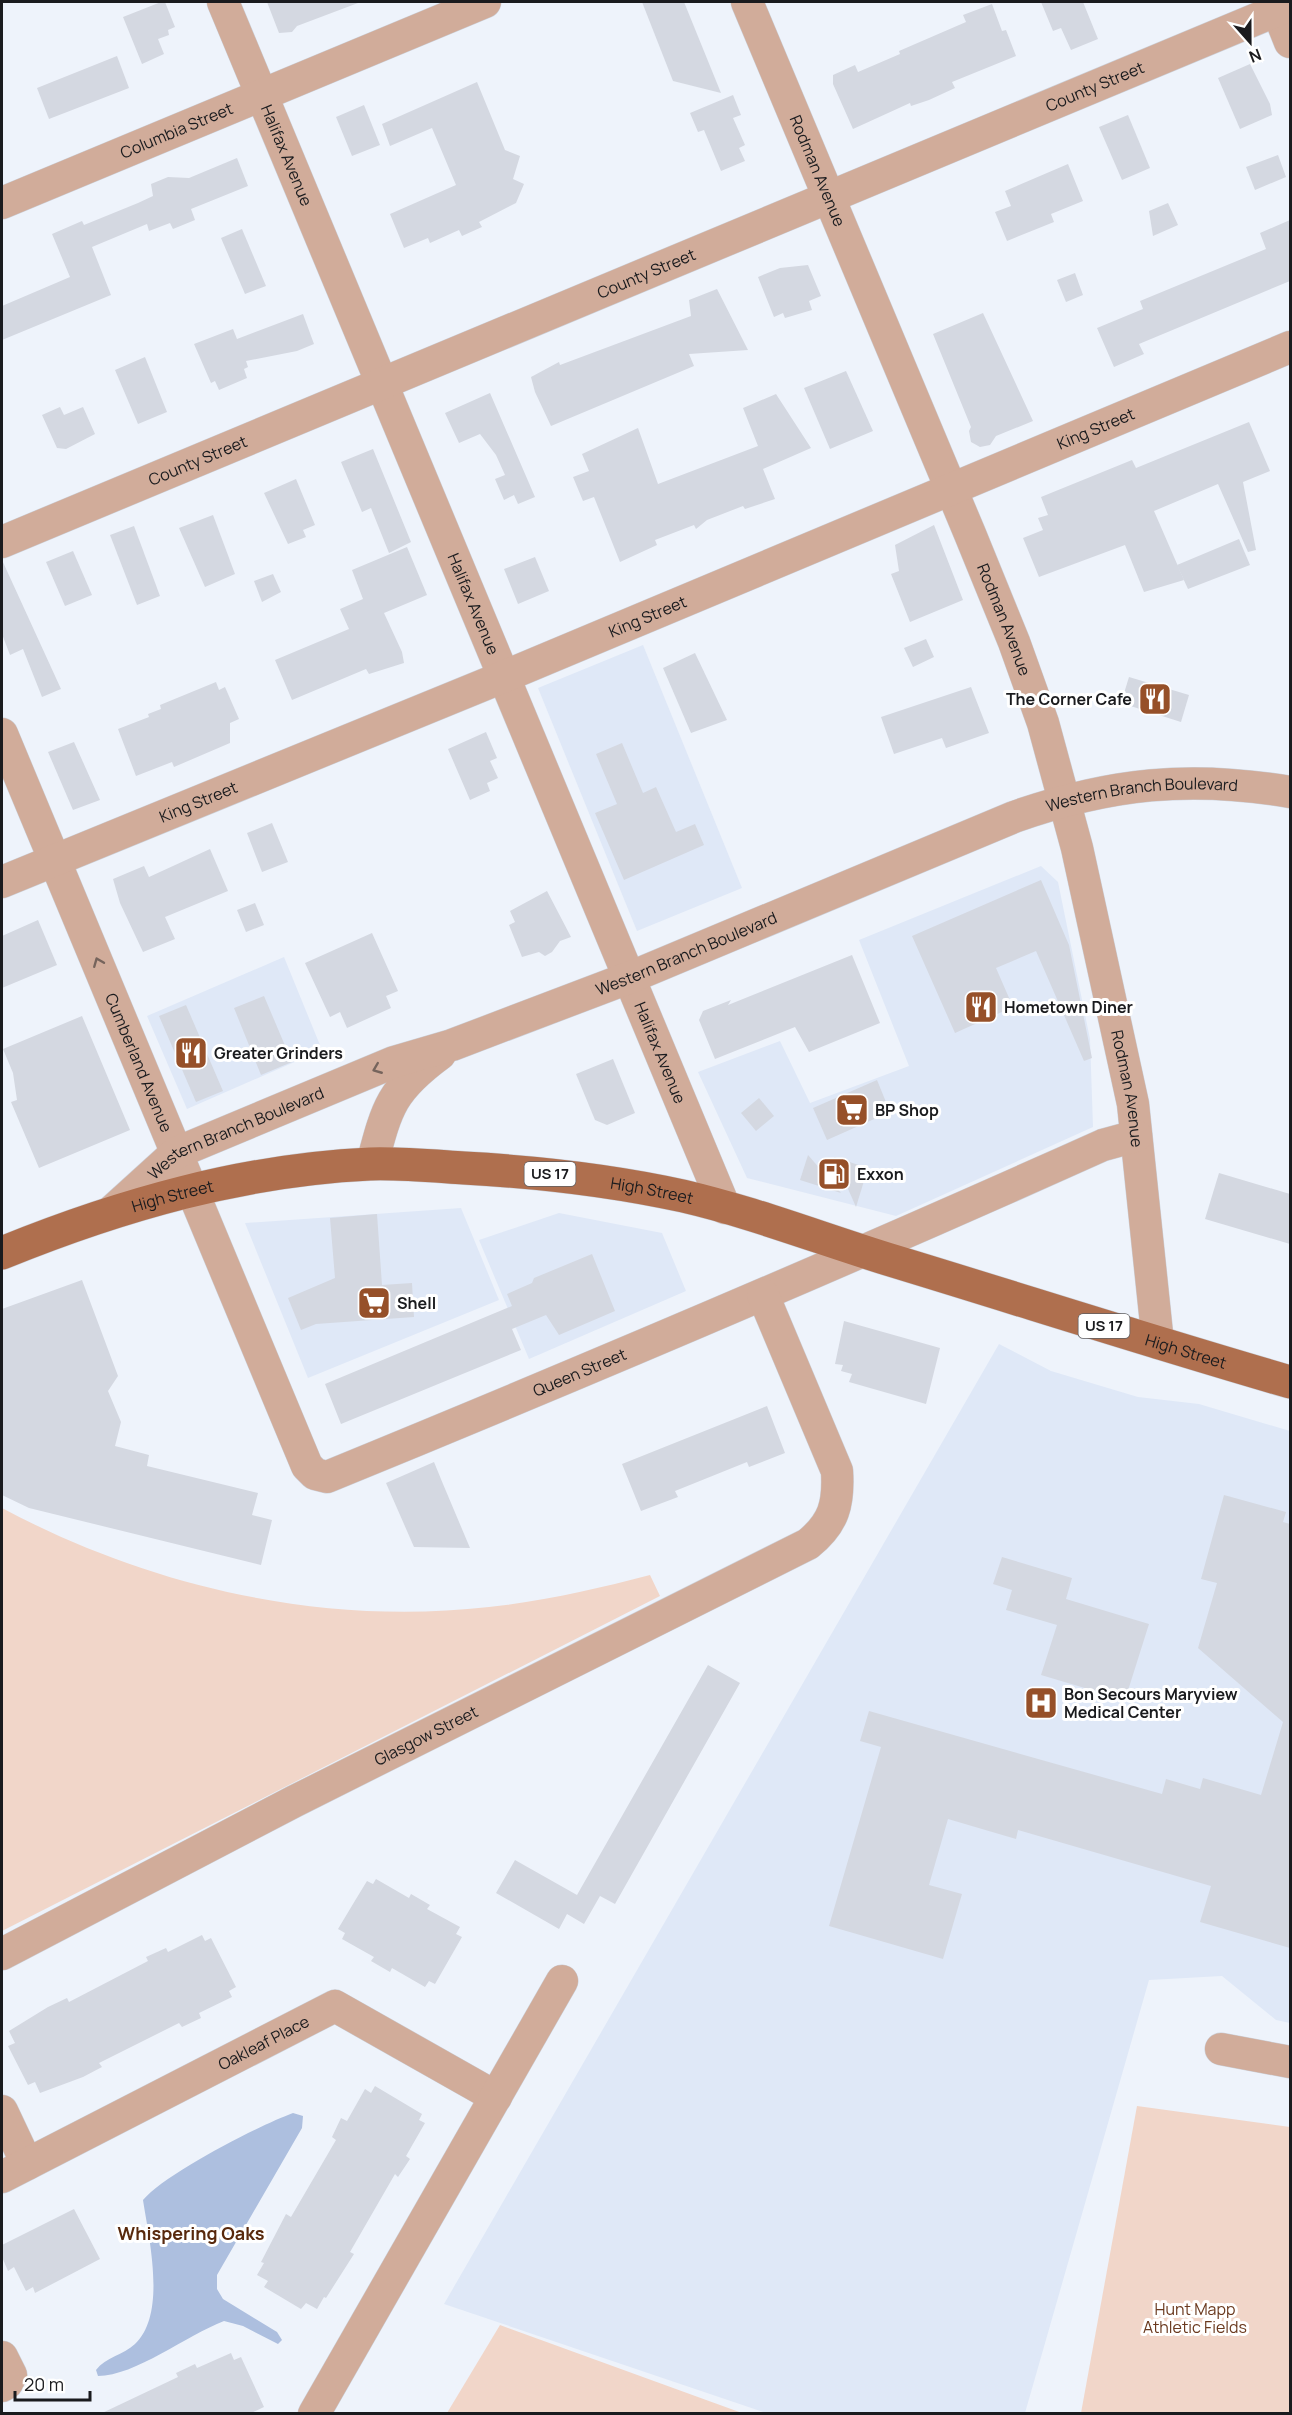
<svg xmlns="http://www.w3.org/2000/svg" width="1292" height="2415" viewBox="0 0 1292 2415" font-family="Manrope,sans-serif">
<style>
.built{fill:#dfe8f7}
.green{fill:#f1d6c9}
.water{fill:#adbfdf}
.building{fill:#d4d8e1}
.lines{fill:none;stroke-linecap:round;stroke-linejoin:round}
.minor-casing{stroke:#ccd0d8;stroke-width:33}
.major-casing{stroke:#ccd0d8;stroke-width:34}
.minor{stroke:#d1ac9a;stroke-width:32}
.major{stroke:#af6f4e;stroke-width:33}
.oneway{stroke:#76645c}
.labels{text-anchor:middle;stroke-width:6;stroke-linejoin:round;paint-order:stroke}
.shield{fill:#fff;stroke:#5f5f62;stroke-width:1.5}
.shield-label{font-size:15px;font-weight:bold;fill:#1a1b1e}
.street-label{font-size:16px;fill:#1a1b1e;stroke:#fff}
.poi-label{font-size:16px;font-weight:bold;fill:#1a1b1e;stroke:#fff;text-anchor:start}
.park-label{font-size:16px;fill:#6a391e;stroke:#fff}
.neighbourhood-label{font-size:18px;font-weight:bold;fill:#58290d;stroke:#fff}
</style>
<rect width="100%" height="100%" fill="#eef3fb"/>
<g class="built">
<polygon points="643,645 742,888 637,931 538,688"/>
<polygon points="1041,866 1058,882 1090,1039 1093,1127 896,1216 747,1178 698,1072 780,1041 810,1103 909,1066 859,940"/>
<polygon points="284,957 322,1050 187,1109 147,1016"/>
<polygon points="461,1208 499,1300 308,1378 245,1223"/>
<polygon points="559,1213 662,1233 686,1291 529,1359 479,1240"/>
<polygon points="999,1344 1051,1371 1138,1397 1199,1404 1290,1431 1290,2023 1276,2020 1222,1976 1149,1980 1025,2413 766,2413 444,2304"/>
</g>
<g class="green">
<path d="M2 1508C150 1587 321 1626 489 1607 544 1601 597 1589 650 1575L660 1596 2 1931Z"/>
<polygon points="1137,2106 1290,2127 1290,2413 1081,2413"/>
<polygon points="500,2325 742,2413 447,2413"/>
</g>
<path class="water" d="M293 2113 303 2116 302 2128 217 2275V2289L223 2299 277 2332 282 2340 278 2344 243 2326 224 2321C187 2335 135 2376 98 2376L96 2370C106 2357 123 2355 135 2344 167 2314 149 2239 143 2200 166 2173 258 2126 293 2113Z"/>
<g class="building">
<polygon points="161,2 165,2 175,27 168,30 169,35 158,39 164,54 142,64 123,17"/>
<polygon points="267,2 358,2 358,3 297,26 292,32 279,33"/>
<polygon points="642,2 684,2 721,93 673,81"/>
<polygon points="1041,2 1083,2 1098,39 1071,50 1061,28 1053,31"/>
<polygon points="992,4 1002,31 1006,30 1016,56 952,82 955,88 929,100 911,106 910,103 853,129 833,84 833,75 855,65 858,72 900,54 899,51 966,22 963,15"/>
<polygon points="117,56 129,88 49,119 37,88"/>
<polygon points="1250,64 1270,104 1272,115 1240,129 1218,78"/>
<polygon points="477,82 505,150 520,156 513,179 524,184 516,203 479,222 482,227 462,236 459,230 430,243 428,238 404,248 390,214 456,185 432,128 390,146 382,124"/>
<polygon points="733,95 741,115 733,118 745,145 739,148 745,161 721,171 704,130 698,132 690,113"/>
<polygon points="364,105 380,145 352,156 336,117"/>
<polygon points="1128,115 1150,168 1122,180 1099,127"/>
<polygon points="1278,155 1286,177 1255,190 1246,167"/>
<polygon points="237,158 248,186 191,209 195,220 173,229 170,223 149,231 147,224 92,247 111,295 2,340 2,306 70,277 52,234 82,221 84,225 138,203 153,196 151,184 168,177 189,178"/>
<polygon points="1068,164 1083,201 1051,214 1054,222 1007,241 995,212 1011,206 1005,191"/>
<polygon points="1168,203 1178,225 1153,236 1149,211"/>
<polygon points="1290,220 1290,281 1139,344 1144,354 1114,367 1097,328 1143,309 1140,301 1266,249 1260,233"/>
<polygon points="242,229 266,286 245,294 221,238"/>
<polygon points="808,265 821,296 809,301 812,310 785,318 783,313 774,317 758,277 780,268"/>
<polygon points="1075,273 1083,295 1066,302 1057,280"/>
<polygon points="717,289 748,350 689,354 694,366 551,426 535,392 531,377 559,362 560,365 691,316 689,300"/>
<polygon points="983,313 1033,421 996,436 990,445 980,447 971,442 969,431 971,427 933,334"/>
<polygon points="303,314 314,344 297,351 246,361 248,367 244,369 247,378 219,390 215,381 211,383 194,344 233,329 237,339"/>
<polygon points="145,357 167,412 138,424 115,370"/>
<polygon points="846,371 873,431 830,449 804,388"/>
<polygon points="490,393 535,497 518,504 514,495 504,500 495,479 505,475 496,455 480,434 459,443 445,413"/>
<polygon points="776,394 811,448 763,469 775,499 745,509 743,506 707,520 696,529 694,525 655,540 657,545 620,562 594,497 583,501 573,477 589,471 582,454 638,428 658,484 758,446 743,408"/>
<polygon points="60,407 64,415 83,407 95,434 66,449 57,448 42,415"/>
<polygon points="1249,422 1270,471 1243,482 1256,550 1248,552 1218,484 1154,511 1184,580 1144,592 1125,545 1039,577 1023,538 1043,530 1038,518 1048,515 1041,497 1132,460 1136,468"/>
<polygon points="373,449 411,542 389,553 371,508 362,512 341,462"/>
<polygon points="296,479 315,525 303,530 306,537 288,544 264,493"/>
<polygon points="213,515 235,574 205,587 179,528"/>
<polygon points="934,525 963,600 910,622 891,574 899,571 895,545"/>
<polygon points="134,526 160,596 137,605 110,535"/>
<polygon points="1239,539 1250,565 1188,589 1177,565"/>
<polygon points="407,547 427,595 384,613 402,652 404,663 369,674 366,669 292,700 275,660 349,629 340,609 363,599 352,570"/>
<polygon points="73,551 92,595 65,606 46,562"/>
<polygon points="535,557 549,591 518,604 504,569"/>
<polygon points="2,560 61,689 42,697 23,649 10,655 2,634"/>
<polygon points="273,574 281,592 262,602 254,581"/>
<polygon points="926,639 934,657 913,667 904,648"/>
<polygon points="695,653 727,720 691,733 663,668"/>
<polygon points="1129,677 1189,695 1181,722 1121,703"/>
<polygon points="216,682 219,690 225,687 239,719 230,723 230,743 174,767 172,762 136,776 118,729 149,717 148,714 161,709 160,705"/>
<polygon points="971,687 989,733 946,748 942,738 894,754 881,717"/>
<polygon points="486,732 497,758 490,761 498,778 487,783 490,791 470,800 448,749"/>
<polygon points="74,742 100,800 73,810 48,752"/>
<polygon points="622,743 643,793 656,787 676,832 695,824 704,845 624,880 595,813 617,804 596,754"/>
<polygon points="272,823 288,862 262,872 247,833"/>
<polygon points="210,849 228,891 165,917 175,939 143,952 120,903 113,879 144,866 149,877"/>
<polygon points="1041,880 1069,945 1092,1058 1084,1061 1036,951 996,968 1013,1007 955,1033 912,936"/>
<polygon points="547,891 571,937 560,941 552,952 545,956 539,952 522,957 509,925 515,922 510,911"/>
<polygon points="255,903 264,925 246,932 237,910"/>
<polygon points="38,920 57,965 2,988 2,936"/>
<polygon points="372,933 398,991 386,996 391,1008 347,1028 340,1012 330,1017 305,963"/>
<polygon points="852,955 880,1023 809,1052 795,1027 715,1059 699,1020 703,1011 731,1000 728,1005"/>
<polygon points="264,996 292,1062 261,1075 234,1008"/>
<polygon points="186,1005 223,1091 196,1102 159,1016"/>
<polygon points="82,1016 130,1130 39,1168 11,1102 17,1100 13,1073 3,1049"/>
<polygon points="613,1059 635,1113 607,1125 595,1120 576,1074"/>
<polygon points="877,1080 890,1112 827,1140 813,1108"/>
<polygon points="759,1098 774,1116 756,1131 741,1113"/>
<polygon points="808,1155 841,1193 800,1180"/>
<polygon points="834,1157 868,1168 856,1207"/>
<polygon points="1219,1173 1290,1194 1290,1244 1205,1219"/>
<polygon points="377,1214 382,1285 412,1283 414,1317 316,1324 301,1330 288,1298 335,1278 330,1218"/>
<polygon points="592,1254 615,1311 559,1335 546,1315 512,1329 521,1350 341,1424 325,1384 512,1306 507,1294 532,1283 534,1278"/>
<polygon points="82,1280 118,1376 108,1391 121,1422 115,1446 149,1455 147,1466 258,1493 252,1515 272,1520 261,1565 29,1508 2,1495 2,1309"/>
<polygon points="844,1321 940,1348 926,1404 849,1382 852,1374 841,1371 843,1365 835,1364"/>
<polygon points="767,1406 785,1453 749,1467 747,1462 675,1491 678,1497 641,1511 622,1464"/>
<polygon points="434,1462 443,1484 470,1548 414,1547 386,1483"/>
<polygon points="1224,1495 1286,1512 1283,1522 1290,1524 1290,1948 1200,1922 1211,1886 1018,1830 1016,1839 948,1819 929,1885 962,1894 943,1959 829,1926 881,1747 860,1741 869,1711 1162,1794 1166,1779 1200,1789 1203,1778 1261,1795 1283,1722 1198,1648 1217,1583 1201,1579"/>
<polygon points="1002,1557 1072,1578 1066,1599 1149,1624 1125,1700 1041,1675 1057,1625 1006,1610 1012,1590 993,1584"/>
<polygon points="708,1665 740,1683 615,1904 600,1896 584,1924 567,1914 559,1929 496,1893 515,1860 577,1895"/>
<polygon points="376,1879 409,1898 411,1894 430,1905 427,1909 460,1927 456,1934 462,1937 435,1984 429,1981 425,1987 392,1968 390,1972 371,1961 374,1957 342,1939 345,1933 338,1929 356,1899 367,1881 373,1884"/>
<polygon points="202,1935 205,1941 211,1938 236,1987 229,1991 232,1997 199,2013 201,2018 182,2027 179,2023 99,2063 102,2067 83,2077 40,2093 35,2082 28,2085 8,2046 15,2043 9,2031 48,2007 67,1998 69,2002 148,1961 146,1957 166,1948 168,1952"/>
<polygon points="375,2086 422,2114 419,2120 425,2123 406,2156 410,2159 398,2177 395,2174 350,2252 354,2254 326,2298 324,2297 317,2309 306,2303 301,2309 264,2287 268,2281 257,2275 264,2263 261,2262 286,2214 291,2217 336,2140 332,2137 341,2118 347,2121 365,2089 371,2093"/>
<polygon points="74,2209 100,2259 35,2293 33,2287 26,2291 14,2267 8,2271 2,2257 2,2245"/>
<polygon points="231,2353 234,2360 241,2357 264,2407 249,2414 100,2414 178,2377 176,2373 195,2364 197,2368"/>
</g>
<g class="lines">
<g class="minor-casing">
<g id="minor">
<path id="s1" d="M223 2 725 1208"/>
<path id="s2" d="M747 2 970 534 1014 642 1043 723 1077 848 1133 1104 1158 1343"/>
<polyline points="1274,2 1290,42"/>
<path id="s3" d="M2 203 485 2"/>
<path id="s4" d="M2 542 1290 5"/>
<path id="s5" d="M2 734 307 1466 315 1474 327 1477C588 1370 847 1260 1103 1145L1136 1136"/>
<path id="s6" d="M2 882 503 677 1290 347"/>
<path d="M372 1164C387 1107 391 1090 440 1054"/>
<path id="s7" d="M111 1212 176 1153 394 1062 452 1045 631 977 1014 817C1110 783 1190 775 1290 792"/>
<path id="s8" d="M2 1954 295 1801 808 1544C834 1523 839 1504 837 1471L763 1295"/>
<polyline points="1221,2049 1290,2062"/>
<polyline points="2,2111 27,2164"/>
<path id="s9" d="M2 2177 335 2006 496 2097"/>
<polyline points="2,2357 11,2375 7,2383 2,2386"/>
<polyline points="314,2414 562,1981"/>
</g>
</g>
<g class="major-casing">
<g id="major">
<path id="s10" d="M2 1253C120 1205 242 1170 370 1164 401 1163 433 1166 464 1168 538 1172 610 1180 683 1196 752 1212 819 1238 887 1259 1022 1300 1155 1343 1290 1382"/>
</g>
</g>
<use href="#minor" class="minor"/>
<use href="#major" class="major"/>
</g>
<defs><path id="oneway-chevron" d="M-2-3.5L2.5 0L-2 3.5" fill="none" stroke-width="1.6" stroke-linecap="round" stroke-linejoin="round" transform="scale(1.5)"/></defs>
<g class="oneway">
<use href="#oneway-chevron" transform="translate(98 962) rotate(-112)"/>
<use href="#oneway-chevron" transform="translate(377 1069) rotate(158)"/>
</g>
<defs>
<g id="restaurant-square" transform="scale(1.725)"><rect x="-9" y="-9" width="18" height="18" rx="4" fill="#965029" stroke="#fff"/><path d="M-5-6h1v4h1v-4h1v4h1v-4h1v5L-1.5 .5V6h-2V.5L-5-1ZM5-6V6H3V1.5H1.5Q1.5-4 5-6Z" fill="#fff"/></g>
<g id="supermarket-square" transform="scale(1.725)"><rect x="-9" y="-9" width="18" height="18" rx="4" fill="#965029" stroke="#fff"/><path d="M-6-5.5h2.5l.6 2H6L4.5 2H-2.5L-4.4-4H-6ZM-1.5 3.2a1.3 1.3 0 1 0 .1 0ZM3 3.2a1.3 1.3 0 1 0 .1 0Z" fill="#fff"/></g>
<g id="fuel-square" transform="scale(1.725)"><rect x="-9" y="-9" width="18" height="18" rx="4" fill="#965029" stroke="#fff"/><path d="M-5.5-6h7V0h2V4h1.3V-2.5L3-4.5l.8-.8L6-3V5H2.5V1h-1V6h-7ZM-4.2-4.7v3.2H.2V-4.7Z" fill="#fff"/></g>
<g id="hospital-square" transform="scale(1.725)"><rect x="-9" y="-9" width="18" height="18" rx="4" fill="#965029" stroke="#fff"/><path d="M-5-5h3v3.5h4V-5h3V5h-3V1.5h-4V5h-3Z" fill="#fff"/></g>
</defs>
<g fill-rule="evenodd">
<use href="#restaurant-square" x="1155" y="699"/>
<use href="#restaurant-square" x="981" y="1007"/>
<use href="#restaurant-square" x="191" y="1053"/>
<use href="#supermarket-square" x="852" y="1110"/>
<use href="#fuel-square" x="834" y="1174"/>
<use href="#supermarket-square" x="374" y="1303"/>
<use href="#hospital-square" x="1041" y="1703"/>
</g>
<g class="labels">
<g class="shield">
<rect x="524.5" y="1162" width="51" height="24" rx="4.5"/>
<rect x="1078.5" y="1314" width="51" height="24" rx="4.5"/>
</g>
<g class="shield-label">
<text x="550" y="1179">US 17</text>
<text x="1104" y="1331">US 17</text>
</g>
<g class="street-label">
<text dy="6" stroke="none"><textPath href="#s4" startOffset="1184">County Street</textPath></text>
<text dy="6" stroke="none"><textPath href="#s3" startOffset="189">Columbia Street</textPath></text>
<text dy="6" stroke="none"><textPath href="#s1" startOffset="166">Halifax Avenue</textPath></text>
<text dy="6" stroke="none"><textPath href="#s2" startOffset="183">Rodman Avenue</textPath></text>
<text dy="6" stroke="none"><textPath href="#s4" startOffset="698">County Street</textPath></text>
<text dy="6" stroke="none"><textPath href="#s6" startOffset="1184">King Street</textPath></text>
<text dy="6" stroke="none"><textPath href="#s4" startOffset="212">County Street</textPath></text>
<text dy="6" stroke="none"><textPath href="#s1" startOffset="652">Halifax Avenue</textPath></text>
<text dy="6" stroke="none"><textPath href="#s6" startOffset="698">King Street</textPath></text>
<text dy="6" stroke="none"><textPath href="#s2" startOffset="669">Rodman Avenue</textPath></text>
<text dy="6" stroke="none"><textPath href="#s7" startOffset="1122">Western Branch Boulevard</textPath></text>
<text dy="6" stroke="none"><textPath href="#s6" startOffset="212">King Street</textPath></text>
<text dy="6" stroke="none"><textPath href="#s7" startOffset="636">Western Branch Boulevard</textPath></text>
<text dy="6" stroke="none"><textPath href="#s1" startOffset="1138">Halifax Avenue</textPath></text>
<text dy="6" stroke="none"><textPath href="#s5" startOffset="356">Cumberland Avenue</textPath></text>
<text dy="6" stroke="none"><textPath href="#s2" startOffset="1155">Rodman Avenue</textPath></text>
<text dy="6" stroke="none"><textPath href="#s7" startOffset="150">Western Branch Boulevard</textPath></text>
<text dy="6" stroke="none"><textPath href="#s10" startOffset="664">High Street</textPath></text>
<text dy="6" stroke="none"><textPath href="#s10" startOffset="180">High Street</textPath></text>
<text dy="6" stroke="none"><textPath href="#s10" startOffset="1222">High Street</textPath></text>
<text dy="6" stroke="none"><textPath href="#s5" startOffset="1090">Queen Street</textPath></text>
<text dy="6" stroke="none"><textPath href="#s8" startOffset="477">Glasgow Street</textPath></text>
<text dy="6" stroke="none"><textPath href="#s9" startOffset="294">Oakleaf Place</textPath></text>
</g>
<g class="poi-label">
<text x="1132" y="705" text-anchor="end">The Corner Cafe</text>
<text x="1004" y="1013">Hometown Diner</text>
<text x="214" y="1059">Greater Grinders</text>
<text x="875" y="1116">BP Shop</text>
<text x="857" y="1180">Exxon</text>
<text x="397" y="1309">Shell</text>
<text x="1064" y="1700">Bon Secours Maryview<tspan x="1064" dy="18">Medical Center</tspan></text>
</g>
<g class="park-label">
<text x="1195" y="2315">Hunt Mapp<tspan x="1195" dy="18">Athletic Fields</tspan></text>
</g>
<g class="neighbourhood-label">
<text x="191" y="2240">Whispering Oaks</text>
</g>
</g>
<rect width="1292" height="2415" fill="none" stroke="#1a1b1e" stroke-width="6"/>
<g transform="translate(1250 42) rotate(159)" stroke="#ffffff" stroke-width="4.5" paint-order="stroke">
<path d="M0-4.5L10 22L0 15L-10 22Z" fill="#1a1b1e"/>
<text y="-9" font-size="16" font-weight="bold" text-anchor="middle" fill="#1a1b1e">N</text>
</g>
<path d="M15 2391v9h75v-9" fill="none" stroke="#1a1b1e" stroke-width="3"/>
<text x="24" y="2391" font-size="18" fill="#1a1b1e" stroke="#ffffff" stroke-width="4.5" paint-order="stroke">20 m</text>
</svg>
